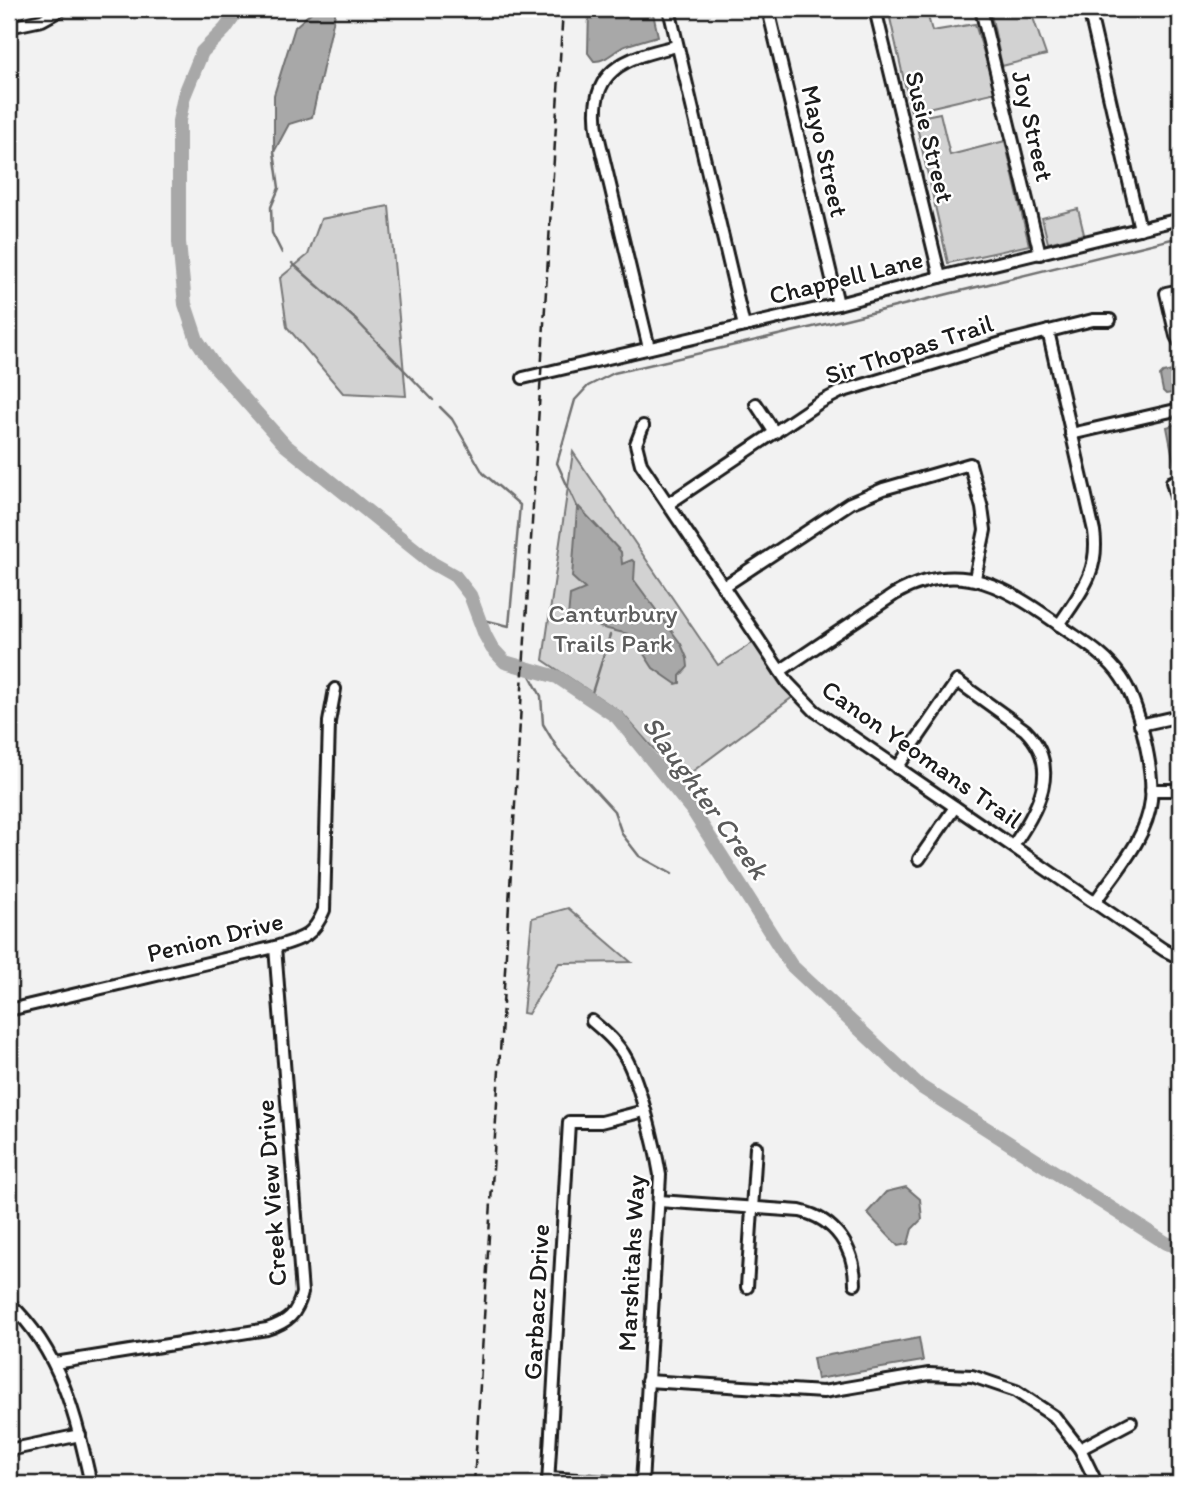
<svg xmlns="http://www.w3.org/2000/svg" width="1189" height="1493" viewBox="0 0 1189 1493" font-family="Itim,sans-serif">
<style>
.green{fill:#d2d2d2;stroke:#777;stroke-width:2}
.water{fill:#a8a8a8;stroke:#707070;stroke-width:2}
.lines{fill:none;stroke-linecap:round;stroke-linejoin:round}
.stream{stroke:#707070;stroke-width:2.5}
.river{stroke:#a8a8a8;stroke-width:14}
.minor-casing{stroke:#1c1c1c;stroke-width:16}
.minor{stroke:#fff;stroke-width:10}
.rail{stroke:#1c1c1c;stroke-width:2.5;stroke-dasharray:10 5;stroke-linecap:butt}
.labels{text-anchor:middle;stroke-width:5;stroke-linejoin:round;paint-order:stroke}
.street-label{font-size:26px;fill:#1c1c1c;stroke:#fff}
.park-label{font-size:26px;fill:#5c5c5c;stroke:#fff}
.water-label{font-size:28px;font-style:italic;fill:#5b5b5b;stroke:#fff}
</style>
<rect width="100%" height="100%" fill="#f2f2f2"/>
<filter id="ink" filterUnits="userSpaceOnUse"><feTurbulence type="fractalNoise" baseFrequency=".0143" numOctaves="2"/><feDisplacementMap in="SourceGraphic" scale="14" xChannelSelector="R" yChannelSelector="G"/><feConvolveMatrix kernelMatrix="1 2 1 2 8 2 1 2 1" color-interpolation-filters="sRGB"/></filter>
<g filter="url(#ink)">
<g class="green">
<polygon points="888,9 926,9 932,31 975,24 996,92 911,112"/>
<polygon points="990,9 1030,9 1046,55 1002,66"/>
<polygon points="940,113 950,155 1005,141 1029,245 948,263 915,118"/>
<polygon points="389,206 406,396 343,393 287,327 280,278 308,255 321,219"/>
<polygon points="1078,209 1084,234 1048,243 1042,218"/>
<polygon points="573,452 718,665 754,642 794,696 681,780 622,713 543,660"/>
<polygon points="568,908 631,962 559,963 528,1014 523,1013 532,918"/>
</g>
<g class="water">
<polygon points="315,9 336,9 312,117 289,124 274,152 274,95 295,27"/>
<path d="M589 9H652L658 36C647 39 636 42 625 46 614 51 605 62 594 61L588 53Z"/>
<polygon points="1177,370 1180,371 1180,392 1166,394 1163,391 1160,376 1163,373"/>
<polygon points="1180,423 1180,469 1178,470 1175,468 1167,427"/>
<polygon points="579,507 621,552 622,564 632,560 635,563 634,580 681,644 687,658 688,667 680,676 680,683 676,684 653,668 633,637 628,634 599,627 596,622 572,620 568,617 570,595 585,589 572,577 577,509"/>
<polygon points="906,1187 920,1199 922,1219 912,1229 908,1244 898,1246 867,1213 886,1192"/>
<polygon points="919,1338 923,1361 817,1379 813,1358"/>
</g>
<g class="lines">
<g class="stream">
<polyline points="274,152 279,188 271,207 272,233 282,253"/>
<polyline points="292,263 354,318 433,400"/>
<polyline points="440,407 452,419 483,473 520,505 509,626 480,619"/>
<polyline points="579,511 557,463 575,400 588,386 614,373 830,323 1180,237"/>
<polyline points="526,668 541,696 543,724 559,751 614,811 622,834 639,856 672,874"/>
<polyline points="590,699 610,635"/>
</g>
<polyline class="river" points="239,9 225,29 202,52 184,96 179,121 179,242 185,304 197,340 213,364 285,445 432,563 455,576 470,595 485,635 492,648 505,662 557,677 617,717 693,811 791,965 921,1087 1166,1243 1180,1247"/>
<g class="minor-casing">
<g id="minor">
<polyline points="669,9 744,326"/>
<polyline points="768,9 838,304"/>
<polyline points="875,9 940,277"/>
<polyline points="981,9 1040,254"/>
<polyline points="1089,9 1140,229"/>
<polyline points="9,27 42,20 62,9"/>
<polyline points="1180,290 1166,293 1176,336 1180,343"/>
<path d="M1048 331 1094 531C1100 572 1080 593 1059 625"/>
<path d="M649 348 598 135C586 70 624 58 677 46"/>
<polyline points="523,378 838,304 940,277 1180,219"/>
<polyline points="756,404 775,433"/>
<polyline points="643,426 636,444 641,464 788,683 815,711 1164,950 1180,958"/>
<polyline points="1071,434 1180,409"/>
<polyline points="1172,482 1180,512"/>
<polyline points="668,504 817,404 840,392 1005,342 1093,320 1110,320"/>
<polyline points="723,587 850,503 883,489 970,464 982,508 985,530 975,578"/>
<path d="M780 671 895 594C962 556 1010 590 1065 629 1085 643 1107 656 1121 677 1139 702 1154 770 1151 800 1147 839 1116 871 1095 902"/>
<polyline points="1140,725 1180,716"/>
<path d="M897 768 957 681 1025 730C1063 768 1037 810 1013 846"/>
<polyline points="1151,790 1180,790"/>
<polyline points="919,859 955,807"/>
<path d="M9 1010 275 947C302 939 313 937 324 910L329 722 335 689"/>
<path d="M592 1021C605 1032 618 1043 626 1058 640 1084 655 1145 660 1175L642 1484"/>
<path d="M659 1201 800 1211C835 1219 855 1248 855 1284"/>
<polyline points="747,1287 756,1147"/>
<path d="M9 1303C61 1351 76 1417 91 1484"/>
<path d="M55 1363 267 1329C288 1322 297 1314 302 1293L275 947"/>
<polyline points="647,1381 823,1392 929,1374 972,1376 1016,1391 1055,1417 1080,1449 1097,1484"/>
<polyline points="1080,1449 1131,1422"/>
<polyline points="9,1450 80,1435"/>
<polyline points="548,1478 638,1484"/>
<polyline points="548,1484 569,1122 601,1122 644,1111"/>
</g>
</g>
<use href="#minor" class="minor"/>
<polyline class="rail" points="474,1484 563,9"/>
</g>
</g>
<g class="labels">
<g class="street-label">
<text transform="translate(1033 126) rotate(77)" y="9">Joy Street</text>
<text transform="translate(930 137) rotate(76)" y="9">Susie Street</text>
<text transform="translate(825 151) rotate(77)" y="9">Mayo Street</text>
<text transform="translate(846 277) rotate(-14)" y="9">Chappell Lane</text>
<text transform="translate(909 349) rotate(-18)" y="9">Sir Thopas Trail</text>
<text transform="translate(922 754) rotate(35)" y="9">Canon Yeomans Trail</text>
<text transform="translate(215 937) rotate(-14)" y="9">Penion Drive</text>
<text transform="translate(271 1193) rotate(-94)" y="9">Creek View Drive</text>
<text transform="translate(631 1263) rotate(-87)" y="9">Marshitahs Way</text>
<text transform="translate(536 1302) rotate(-87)" y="9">Garbacz Drive</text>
</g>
<g class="park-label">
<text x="613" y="622">Canturbury<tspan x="613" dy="30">Trails Park</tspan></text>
</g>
<g class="water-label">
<text transform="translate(706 797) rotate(54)" y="10">Slaughter Creek</text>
</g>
</g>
<rect width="1189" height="1493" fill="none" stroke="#fff" stroke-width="35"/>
<rect x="18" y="18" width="1154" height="1458" fill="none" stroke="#1c1c1c" stroke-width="2.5" filter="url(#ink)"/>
</svg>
